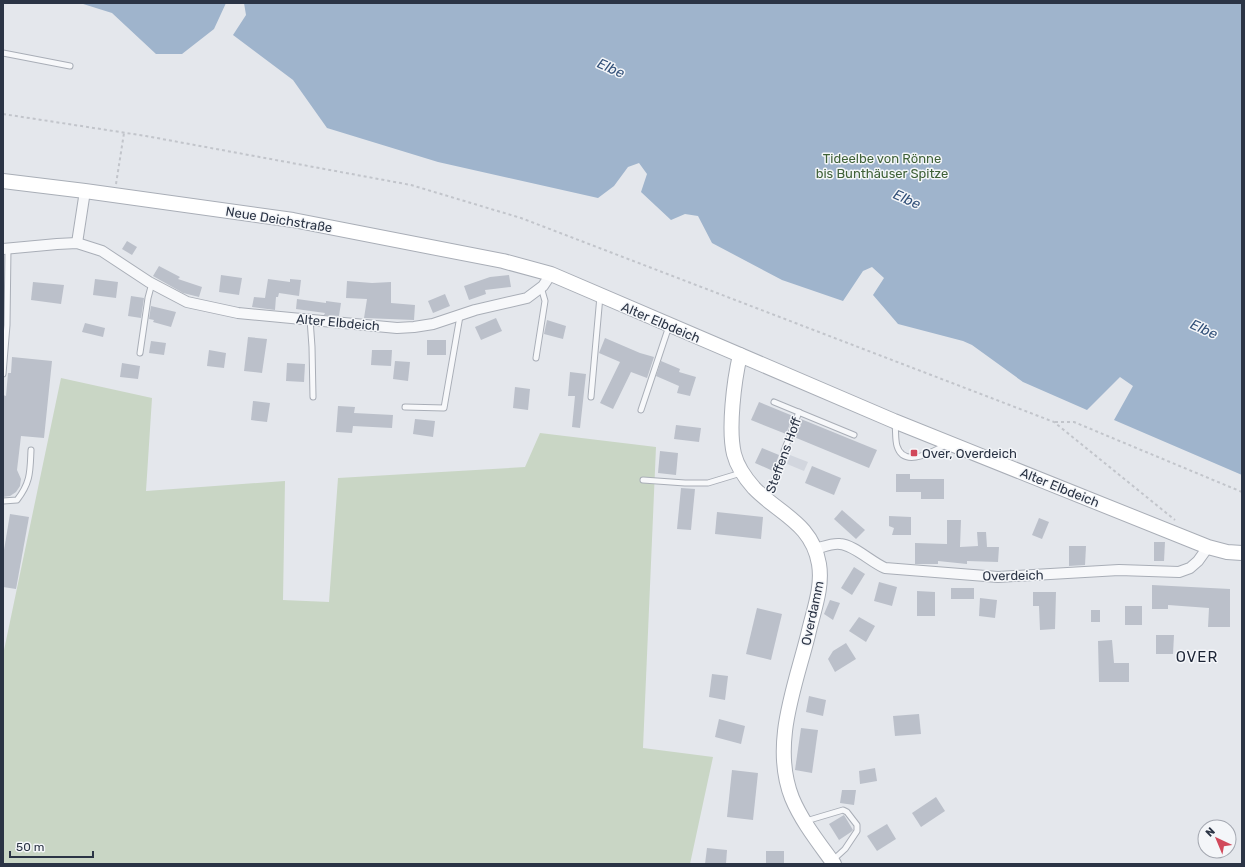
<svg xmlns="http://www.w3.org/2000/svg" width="1245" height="867" viewBox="0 0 1245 867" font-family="Rubik,sans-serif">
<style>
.built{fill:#d2d6de}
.green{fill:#c9d6c5}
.water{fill:#9fb4cc}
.building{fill:#bbc0ca}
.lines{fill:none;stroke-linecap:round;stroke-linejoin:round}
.lane-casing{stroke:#a9aeb7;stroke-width:7}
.street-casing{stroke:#a9aeb7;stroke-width:12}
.secondary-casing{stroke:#a9aeb7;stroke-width:16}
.path{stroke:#c2c5cb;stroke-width:2;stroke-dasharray:3 3;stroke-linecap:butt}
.lane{stroke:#f7f8fa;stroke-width:5}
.street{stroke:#f7f8fa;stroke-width:10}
.secondary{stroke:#fff;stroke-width:14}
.poi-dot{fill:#d1495b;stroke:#f4f6f9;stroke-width:1.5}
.labels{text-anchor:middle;stroke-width:3;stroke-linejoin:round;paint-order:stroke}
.park-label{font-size:13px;fill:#3f6138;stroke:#f4f6f9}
.street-label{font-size:13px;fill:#2b3445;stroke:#f4f6f9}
.poi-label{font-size:13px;fill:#2b3445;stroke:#f4f6f9;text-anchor:start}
.water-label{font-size:14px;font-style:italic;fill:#34527a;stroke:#f4f6f9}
.quarter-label{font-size:15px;letter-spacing:1px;fill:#1d2536;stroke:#f4f6f9}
</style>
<rect width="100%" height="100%" fill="#e4e7ec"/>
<polygon class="built" points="790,455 808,462 804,471 787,464"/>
<polygon class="green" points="61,378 152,398 146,491 285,481 283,600 329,602 338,478 525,467 540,433 656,447 643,748 713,757 690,864 3,864 3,655"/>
<g class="water">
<polygon points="80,3 226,3 214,29 182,54 156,54 112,13"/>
<polygon points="244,3 1242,3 1242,475 1114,420 1133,386 1120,377 1087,410 1023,382 972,345 963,341 898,324 873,295 884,278 872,267 863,271 843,301 782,280 712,243 698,216 685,214 671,220 641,192 647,174 639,163 628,167 614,186 598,198 438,162 327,128 293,80 233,35 246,15"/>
</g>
<g class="building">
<polygon points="127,241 137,247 132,255 122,249"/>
<polygon points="159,266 180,277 178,279 202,287 199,297 183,293 153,276"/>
<polygon points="221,275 242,278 239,295 219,292"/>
<polygon points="509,275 511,287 485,290 486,294 469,300 464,286 490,277"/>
<polygon points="95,279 118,282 116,298 93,295"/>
<polygon points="268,279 290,282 290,279 301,280 299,296 279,293 278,297 276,297 275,310 252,307 254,297 265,298"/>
<polygon points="347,281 372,283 391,282 391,303 415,305 414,320 364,318 367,299 346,298"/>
<polygon points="33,282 64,285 61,304 31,300"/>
<polygon points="445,294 450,306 433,313 428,301"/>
<polygon points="131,296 144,298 141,318 128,316"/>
<polygon points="297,299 326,303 326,301 341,303 339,316 324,315 325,313 296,309"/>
<polygon points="151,306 176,312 171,327 153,322 154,320 149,319"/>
<polygon points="496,318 502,331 481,340 475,327"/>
<polygon points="547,320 566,326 563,339 544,334"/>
<polygon points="85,323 105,328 103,337 82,332"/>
<polygon points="248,337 267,339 262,373 244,371"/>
<polygon points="605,338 640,353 654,357 647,378 631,372 613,409 600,403 620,362 599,353"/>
<rect x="427" y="340" width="19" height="15"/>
<polygon points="151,341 166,343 164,355 149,353"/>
<polygon points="209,350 226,353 224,368 207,366"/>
<polygon points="372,350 392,350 391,366 371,365"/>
<polygon points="12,357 52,361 44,438 21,436 17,470 21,479 20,486 16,492 10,496 3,497 3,395 6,396 8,373 11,373"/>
<polygon points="395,361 410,362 408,381 393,379"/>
<polygon points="661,361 680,369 679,372 696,377 690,396 677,393 679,386 656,376"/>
<polygon points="122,363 140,366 138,379 120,377"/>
<polygon points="287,363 305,364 304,382 286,381"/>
<polygon points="570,372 586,374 580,428 572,427 575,396 568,396"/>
<polygon points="515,387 530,389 528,410 513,408"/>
<polygon points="253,401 270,403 267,422 251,420"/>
<polygon points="759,402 793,416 786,434 751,420"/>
<polygon points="338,406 355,407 354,413 393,415 392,428 353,426 352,433 336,432"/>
<polygon points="415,419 435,421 433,437 413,434"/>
<polygon points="801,419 877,450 869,468 794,437"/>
<polygon points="676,425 701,428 699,442 674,439"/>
<polygon points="762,448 779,455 773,471 755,463"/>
<polygon points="660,451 678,453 676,475 658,473"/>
<polygon points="812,466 841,478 834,495 805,483"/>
<polygon points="896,474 910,474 910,479 944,479 944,499 921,499 921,492 896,492"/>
<polygon points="681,488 695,489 691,530 677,529"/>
<polygon points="842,510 865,530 856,539 834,519"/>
<polygon points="717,512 763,517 761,539 715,534"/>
<polygon points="10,514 29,517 16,589 3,587 3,556"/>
<polygon points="889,516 911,517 911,535 892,535 894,528 889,526"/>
<polygon points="1039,518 1049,522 1042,539 1032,535"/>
<polygon points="947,520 961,520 960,547 978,546 977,532 986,532 987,547 999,547 998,562 967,561 967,564 938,561 938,564 915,564 915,543 947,544"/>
<polygon points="1154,542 1165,542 1164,561 1154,561"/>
<polygon points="1069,546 1086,546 1085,565 1069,566"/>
<polygon points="854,567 865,574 852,595 841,588"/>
<polygon points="879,582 897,587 892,606 874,601"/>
<polygon points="1152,585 1230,589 1230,627 1208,627 1209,608 1168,605 1168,609 1152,609"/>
<rect x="951" y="588" width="23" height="11"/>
<polygon points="917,591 935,592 935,616 917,616"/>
<polygon points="1033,592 1056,592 1055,629 1040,630 1039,606 1033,606"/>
<polygon points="980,598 997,600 995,618 979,616"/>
<polygon points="830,600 840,603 833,620 824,614"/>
<rect x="1125" y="606" width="17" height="19"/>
<polygon points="757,608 782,614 771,660 746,654"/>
<rect x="1091" y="610" width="9" height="12"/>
<polygon points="859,617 875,626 866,642 849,631"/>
<polygon points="1156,635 1174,635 1173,654 1156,654"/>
<polygon points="1112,640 1114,663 1129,663 1129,682 1099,682 1098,641"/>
<polygon points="846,643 856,659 835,672 828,659 833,651"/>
<polygon points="712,674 728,676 725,700 709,697"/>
<polygon points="809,696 826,700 823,716 806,712"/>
<polygon points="919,714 921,734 895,736 893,716"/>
<polygon points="719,719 745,726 741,744 715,737"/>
<polygon points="801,728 818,730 812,773 795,770"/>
<polygon points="875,768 877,781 860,784 859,771"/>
<polygon points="732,770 758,773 753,820 727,817"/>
<polygon points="842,790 856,790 854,805 840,803"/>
<polygon points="936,797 945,811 921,827 912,813"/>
<polygon points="844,815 853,830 851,832 839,840 829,824"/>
<polygon points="887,824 896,839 877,851 867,836"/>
<polygon points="707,848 727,850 726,864 705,864"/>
<rect x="766" y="851" width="18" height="13"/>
</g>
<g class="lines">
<g class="lane-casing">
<g id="lane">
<polyline points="3,53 70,66"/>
<polyline points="310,319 312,347 313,397"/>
<polyline points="140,353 148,298 152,283"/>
<polyline points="536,358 545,301 541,287"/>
<polyline points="3,374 7,325 8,248"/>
<polyline points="591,397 600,296"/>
<polyline points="774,402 854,435"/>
<polyline points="405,407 444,408 460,316"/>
<polyline points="641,410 669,326"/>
<path d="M895 424C896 431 895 439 897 446 904 469 933 451 946 445"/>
<polyline points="643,480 685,483 708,483 741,473"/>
<polyline points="767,498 784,457 784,451 799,412"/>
<path d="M3 501 17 500C31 482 30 471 31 450"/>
<polyline points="806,821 843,810 847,812 857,825 857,831 845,849 833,860"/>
</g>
</g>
<g class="street-casing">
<g id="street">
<polyline points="77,243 85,191"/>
<polyline points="3,249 57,244 77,243 102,251 149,282 187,302 238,313 397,328 414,327 433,324 475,310 527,298 543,286 551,274"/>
<path d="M815 549C823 547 832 543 840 544 854 545 871 562 885 568L998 577 1119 570 1179 572 1190 568 1198 561 1208 547"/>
</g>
</g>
<g class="secondary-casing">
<g id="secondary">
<polyline points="3,181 85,191 293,220 503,261 551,274 894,421 1208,547 1227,552 1242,553"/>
<path d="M740 355C734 381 728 429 734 454 737 466 746 479 754 488 779 514 812 523 819 564 823 588 813 612 808 635 795 687 771 745 792 798 802 822 819 843 834 864"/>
</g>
</g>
<g class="path">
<polyline points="3,114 146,136 411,185 521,218 1054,422 1175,520"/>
<polyline points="116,184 124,133"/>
<polyline points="1055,422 1074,422 1242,492"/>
</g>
<use href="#lane" class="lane"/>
<use href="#street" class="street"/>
<use href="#secondary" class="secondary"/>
</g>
<rect class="poi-dot" x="910" y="449" width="8" height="8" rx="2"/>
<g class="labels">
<g class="park-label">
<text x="882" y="163">Tideelbe von Rönne<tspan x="882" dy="15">bis Bunthäuser Spitze</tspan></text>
</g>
<g class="street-label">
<text transform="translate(279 219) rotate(9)" y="5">Neue Deichstraße</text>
<text transform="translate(338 322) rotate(5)" y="5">Alter Elbdeich</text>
<text transform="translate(661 322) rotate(23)" y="5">Alter Elbdeich</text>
<text transform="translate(783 455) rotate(-70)" y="5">Steffens Hoff</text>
<text transform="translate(1060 487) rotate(22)" y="5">Alter Elbdeich</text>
<text transform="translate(1013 575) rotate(-1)" y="5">Overdeich</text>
<text transform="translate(812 613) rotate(-78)" y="5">Overdamm</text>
</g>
<g class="poi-label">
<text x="922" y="458">Over, Overdeich</text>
</g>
<g class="water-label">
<text transform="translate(611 68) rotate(24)" y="5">Elbe</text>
<text transform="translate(907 199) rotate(24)" y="5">Elbe</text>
<text transform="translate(1204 329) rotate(24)" y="5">Elbe</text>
</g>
<g class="quarter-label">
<text x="1197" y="662">OVER</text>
</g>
</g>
<rect width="1245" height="867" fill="none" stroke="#2b3445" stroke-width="8"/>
<g transform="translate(1217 839) rotate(316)"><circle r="19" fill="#f4f6f9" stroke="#a4a8b1"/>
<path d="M0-3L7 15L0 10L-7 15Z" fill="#d1495b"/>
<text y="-6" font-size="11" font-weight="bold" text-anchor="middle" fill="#2b3445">N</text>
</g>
<path d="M10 851v6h83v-6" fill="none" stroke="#2b3445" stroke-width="2"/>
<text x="16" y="851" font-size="12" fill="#2b3445" stroke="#f4f6f9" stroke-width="3" paint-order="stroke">50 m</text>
</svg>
